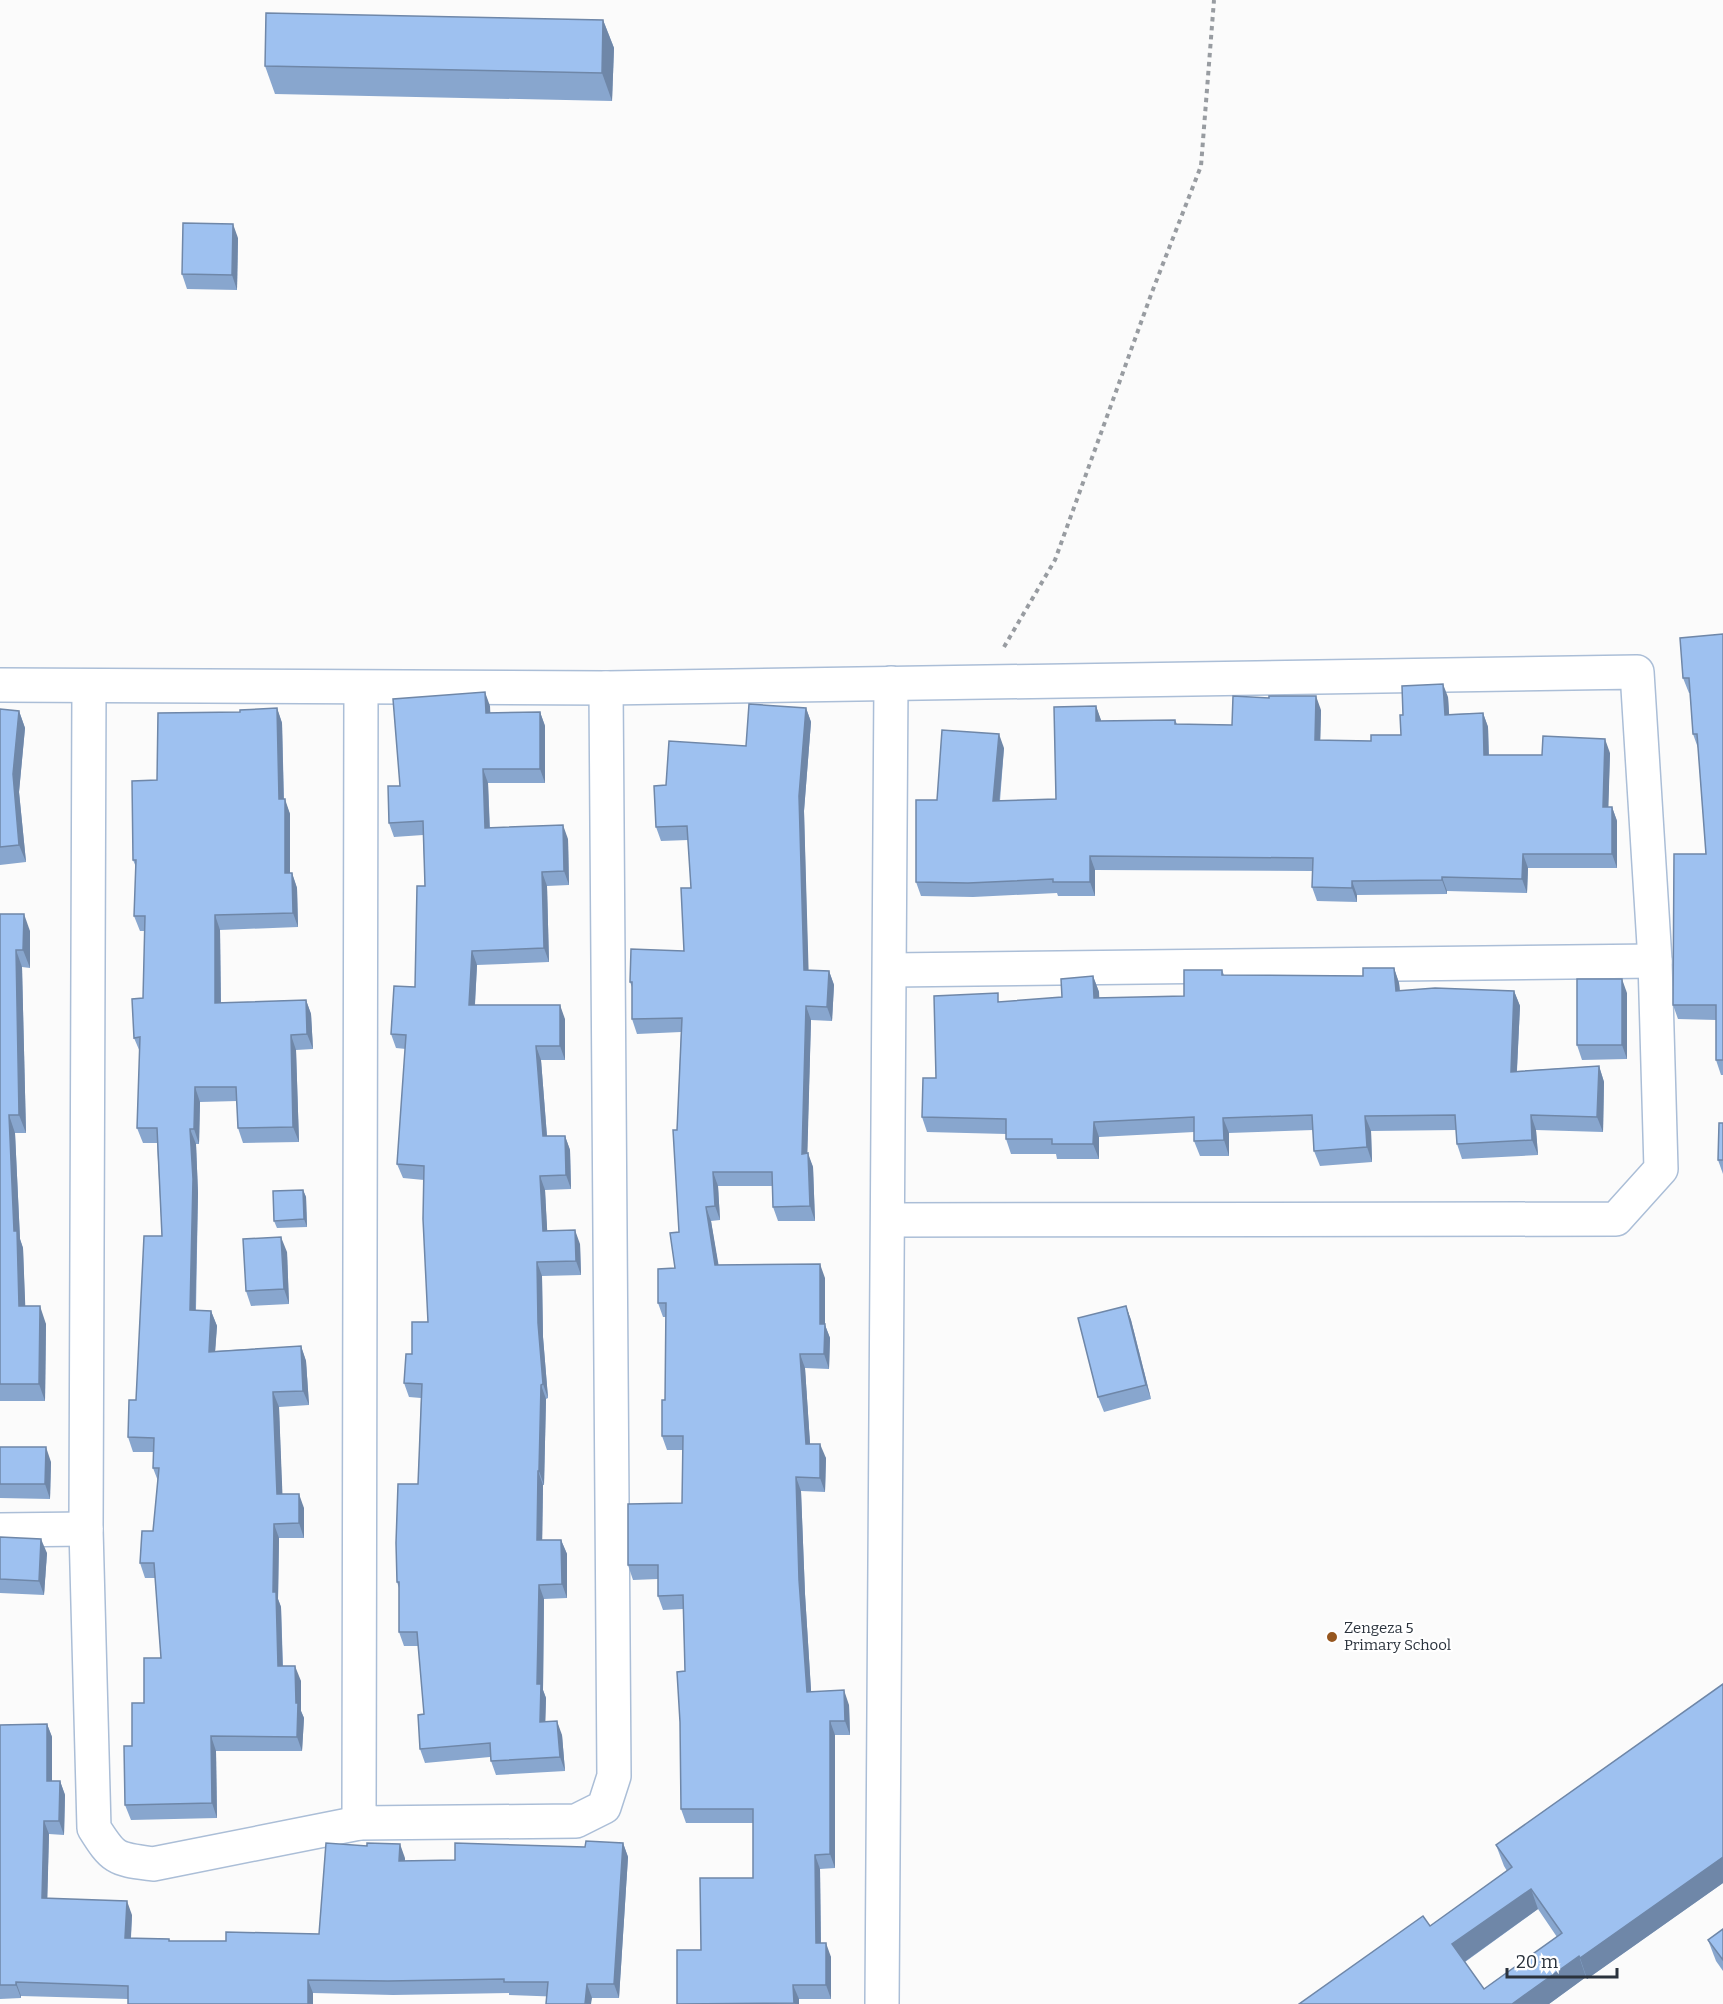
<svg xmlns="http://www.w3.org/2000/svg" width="1723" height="2004" viewBox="0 0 1723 2004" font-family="Bitter,serif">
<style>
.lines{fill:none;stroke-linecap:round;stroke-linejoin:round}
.minor-casing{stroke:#abbed7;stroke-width:36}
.path{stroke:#989ca1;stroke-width:4;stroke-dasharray:4.5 4.5;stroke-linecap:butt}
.minor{stroke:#fff;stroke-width:33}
.wall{fill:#88a6ce;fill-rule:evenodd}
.shaded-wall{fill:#6f87a8}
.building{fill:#9ec1f0;stroke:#6f87a8;stroke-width:1.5;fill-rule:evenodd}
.poi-dot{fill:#96561f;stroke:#fff;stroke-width:2}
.labels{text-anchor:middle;stroke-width:4.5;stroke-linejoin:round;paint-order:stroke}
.poi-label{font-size:15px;fill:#2b333d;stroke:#fff;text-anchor:start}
</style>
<rect width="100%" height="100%" fill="#fbfbfb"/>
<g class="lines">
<g class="minor-casing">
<g id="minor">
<polyline points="0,685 606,688 1637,672 1655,961 1661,1169 1616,1219 888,1220"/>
<path d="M89 687 86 1529 94 1828C114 1860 116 1859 153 1864L359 1823"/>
<polyline points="361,688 359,1823 576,1821 604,1807 614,1776 606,688"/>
<polyline points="891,970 1655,961"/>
<polyline points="0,1530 86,1529"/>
<polyline points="882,2004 891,683"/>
</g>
</g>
<polyline class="path" points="1004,647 1055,560 1152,292 1201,166 1214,0"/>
<use href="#minor" class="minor"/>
</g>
<g class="wall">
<polygon points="603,20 614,48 612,101 275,94 265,66"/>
<polygon points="238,238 237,290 187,289 182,274"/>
<polygon points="1723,634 1723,1075 1721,1075 1716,1060 1716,1020 1678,1019 1673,1005 1706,854 1698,748 1693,734 1690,693 1689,693 1683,678"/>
<polygon points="1448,697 1449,714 1483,713 1488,727 1489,755 1542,755 1610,753 1608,807 1612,807 1617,821 1617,868 1528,868 1527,893 1447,891 1447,894 1357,895 1357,902 1317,901 1312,887 1312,871 1095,870 1095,896 1058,896 1057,893 973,897 921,896 916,882 937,800 1004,748 1000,801 1056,799 1096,706 1101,721 1175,720 1177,724 1232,725 1321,710 1320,740 1371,741 1401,735 1403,715"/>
<polygon points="490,706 490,713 540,712 545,726 545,783 488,783 490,828 568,839 569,885 547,886 549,962 477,965 475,1005 565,1019 565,1060 541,1060 547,1136 565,1136 570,1150 571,1189 545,1190 547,1231 580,1244 581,1275 542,1276 543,1337 548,1398 546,1399 544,1485 543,1485 542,1540 561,1540 567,1554 567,1598 544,1599 543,1690 546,1698 545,1721 562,1735 565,1771 496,1775 491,1761 490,1757 425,1763 420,1749 424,1714 419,1646 404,1646 399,1632 399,1588 397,1582 418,1484 421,1398 409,1397 404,1383 412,1354 428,1322 424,1180 403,1178 397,1164 406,1049 396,1048 391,1034 415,987 425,886 423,835 394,837 389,823 400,786"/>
<polygon points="277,708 282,723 284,799 290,814 290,873 292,873 297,888 298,927 220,930 221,1003 306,1000 311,1014 313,1049 296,1050 299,1142 243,1143 238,1128 237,1101 200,1102 199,1144 196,1144 198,1193 196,1310 211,1311 217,1326 215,1351 301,1346 306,1361 309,1405 279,1407 282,1494 304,1508 304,1538 279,1538 278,1599 281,1607 283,1666 301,1681 301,1711 304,1718 302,1751 216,1751 217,1818 131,1820 125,1805 132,1746 144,1703 161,1658 155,1578 145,1578 140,1563 153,1531 158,1481 153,1468 153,1452 133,1452 128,1437 136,1400 162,1236 157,1143 143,1143 137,1128 140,1052 134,1038 143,998 145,931 140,931 134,916 136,867 133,860 157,780 240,712"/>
<polygon points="806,708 811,722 804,811 808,970 829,971 834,985 832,1021 811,1020 807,1153 813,1167 815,1221 778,1221 773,1207 772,1186 718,1186 720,1220 711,1221 718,1265 825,1278 825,1325 830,1338 829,1369 805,1368 810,1444 826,1458 825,1492 801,1491 805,1594 811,1691 849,1705 850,1735 835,1735 835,1868 820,1869 821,1943 831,1957 831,1999 799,1999 799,2004 677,2004 701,1950 753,1878 753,1823 686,1823 681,1809 685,1671 683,1609 663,1610 658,1596 658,1579 633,1580 628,1565 682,1503 683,1450 667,1450 662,1436 665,1400 666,1317 663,1317 658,1303 675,1268 679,1232 677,1130 681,1032 637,1034 632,1019 632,987 630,982 684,951 691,888 688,840 661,841 656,827 666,785 746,746"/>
<polygon points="0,709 19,711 25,728 19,792 26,862 0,865"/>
<polygon points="0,914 30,931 30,968 22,967 26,1133 15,1133 20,1239 23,1248 25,1306 46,1324 45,1401 0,1401"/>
<polygon points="1394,968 1399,983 1400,990 1514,991 1520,1006 1517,1071 1599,1066 1604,1082 1603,1132 1536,1130 1538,1155 1462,1159 1457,1144 1456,1130 1371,1131 1372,1162 1320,1166 1314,1151 1313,1130 1229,1133 1229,1156 1200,1156 1194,1141 1194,1132 1099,1137 1099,1159 1057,1159 1056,1154 1011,1154 1006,1139 1006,1134 927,1132 922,1117 936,1078 1001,1002 1062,997 1093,976 1099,992 1099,998 1184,996 1222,970 1224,975 1363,976"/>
<polygon points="1627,993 1627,1059 1582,1060 1577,1045"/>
<polygon points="1723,1123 1723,1174 1718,1160"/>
<polygon points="303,1190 306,1197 307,1227 277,1228 274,1221"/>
<polygon points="287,1252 289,1304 251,1306 246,1291"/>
<polygon points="1126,1306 1131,1320 1151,1399 1104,1412 1098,1397"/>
<polygon points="0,1447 51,1462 50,1499 0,1498"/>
<polygon points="0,1537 47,1553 44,1595 0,1593"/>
<path d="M1723 1684V1883L1587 1979 1586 1977 1549 2004H1299L1430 1926 1507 1871 1504 1866 1496 1845ZM1538 1909 1557 1937 1484 1989 1465 1962Z"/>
<polygon points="47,1724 52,1737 52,1781 60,1781 65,1795 64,1835 49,1834 47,1899 132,1915 131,1938 169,1939 170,1941 226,1941 319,1934 405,1858 405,1861 455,1860 623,1843 628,1857 619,1998 592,1998 509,1995 509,1993 393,1995 313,1993 128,1999 21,1996 21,1998 0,1999 0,1725"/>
<polygon points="1723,1929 1723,1971 1716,1961 1708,1940"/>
</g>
<g class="shaded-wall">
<polygon points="603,20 614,48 612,101 602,73"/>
<polygon points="233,224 238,238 237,290 232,275"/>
<polygon points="1443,684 1448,697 1450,728 1445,715"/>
<polygon points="485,692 490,706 491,727 486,713"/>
<polygon points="1316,696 1321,710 1320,754 1315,740"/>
<polygon points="1096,706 1101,720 1101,735 1096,721"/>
<polygon points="277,708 282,723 284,814 279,799"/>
<polygon points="806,708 811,722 804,811 809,984 804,970 799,796"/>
<polygon points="19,711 25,728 19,792 26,862 19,845 13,774"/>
<polygon points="540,712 545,726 545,783 540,769"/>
<polygon points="1483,713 1488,727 1489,769 1484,755"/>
<polygon points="999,734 1004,748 998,815 993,801"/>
<polygon points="1605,739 1610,753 1608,821 1603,807"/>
<polygon points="483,769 488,783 490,842 485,828"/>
<polygon points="285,799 290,814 290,888 285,873"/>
<polygon points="1612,807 1617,821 1617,868 1612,854"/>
<polygon points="563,825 568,839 569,885 564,871"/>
<polygon points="1523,854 1528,868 1527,893 1522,879"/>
<polygon points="1090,856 1095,870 1095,896 1090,882"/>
<polygon points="542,872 547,886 549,962 544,948"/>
<polygon points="292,873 297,888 298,927 293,913"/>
<polygon points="1442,877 1447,891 1447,894 1442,880"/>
<polygon points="1352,881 1357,895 1357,902 1352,888"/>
<polygon points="24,914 30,931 30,968 23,950"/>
<polygon points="215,915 220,930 221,1018 215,1003"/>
<polygon points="16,950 22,967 26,1133 19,1115"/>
<polygon points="472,951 477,965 474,1019 469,1005"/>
<polygon points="1394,968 1399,983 1401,1006 1396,991"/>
<polygon points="829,971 834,985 832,1021 827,1007"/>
<polygon points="1093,976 1099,992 1100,1013 1094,998"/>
<polygon points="1622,979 1627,993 1627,1059 1622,1045"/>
<polygon points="1514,991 1520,1006 1516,1087 1511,1072"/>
<polygon points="306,1000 311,1014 313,1049 307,1034"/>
<polygon points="560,1005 565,1019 565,1060 560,1046"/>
<polygon points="806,1006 811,1020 807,1168 802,1154"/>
<polygon points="291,1035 296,1050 299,1142 293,1127"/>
<polygon points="536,1046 541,1060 548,1150 543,1136"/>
<polygon points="1599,1066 1604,1082 1603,1132 1597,1117"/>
<polygon points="195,1087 200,1102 199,1144 194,1129"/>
<polygon points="9,1115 15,1133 20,1239 23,1248 26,1324 19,1306 14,1231"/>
<polygon points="1531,1115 1536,1130 1538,1155 1532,1140"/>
<polygon points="1365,1116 1371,1131 1372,1162 1367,1147"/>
<polygon points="1223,1118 1229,1133 1229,1156 1224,1140"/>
<polygon points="1094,1122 1099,1137 1099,1159 1093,1144"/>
<polygon points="190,1129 196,1144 198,1193 195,1325 190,1310"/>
<polygon points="565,1136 570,1150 571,1189 566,1175"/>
<polygon points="808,1153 813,1167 815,1221 810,1206"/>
<polygon points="713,1172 718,1186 720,1220 715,1206"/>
<polygon points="540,1176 545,1190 548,1245 543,1231"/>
<polygon points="303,1190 306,1197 307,1227 304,1219"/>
<polygon points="706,1207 711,1221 721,1279 715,1265"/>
<polygon points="575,1230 580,1244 581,1275 576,1261"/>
<polygon points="281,1237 287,1252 289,1304 284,1289"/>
<polygon points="537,1262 542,1276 543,1337 548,1398 543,1384 538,1323"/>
<polygon points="820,1264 825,1278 825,1325 830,1338 829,1369 824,1354 820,1324"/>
<polygon points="40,1306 46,1324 45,1401 39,1384"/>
<polygon points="1126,1306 1131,1320 1151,1399 1146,1385"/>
<polygon points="211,1311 217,1326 214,1367 209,1352"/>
<polygon points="301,1346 306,1361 309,1405 303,1391"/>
<polygon points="800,1354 805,1368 811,1458 806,1444"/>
<polygon points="541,1385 546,1399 544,1485 539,1471"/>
<polygon points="273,1392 279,1407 283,1508 277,1494"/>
<polygon points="820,1444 826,1458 825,1492 820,1478"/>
<polygon points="46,1447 51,1462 50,1499 45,1484"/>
<polygon points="538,1471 543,1485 542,1554 537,1540"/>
<polygon points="796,1477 801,1491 805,1594 812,1706 807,1692 799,1580"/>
<polygon points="299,1494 304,1508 304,1538 299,1523"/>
<polygon points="274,1524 279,1538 278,1599 281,1607 283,1681 278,1666 273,1592"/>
<polygon points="41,1539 47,1553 44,1595 39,1581"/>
<polygon points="561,1540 567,1554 567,1598 562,1584"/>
<polygon points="539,1585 544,1599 543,1690 546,1698 545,1736 540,1722 537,1684"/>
<polygon points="295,1666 301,1681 301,1711 304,1718 302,1751 297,1737"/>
<polygon points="844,1690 849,1705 850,1735 845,1721"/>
<polygon points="557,1721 562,1735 565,1771 560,1757"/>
<polygon points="830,1721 835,1735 835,1868 830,1854"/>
<polygon points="47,1724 52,1737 52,1795 47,1781"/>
<polygon points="211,1736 216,1751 217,1818 212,1803"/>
<polygon points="60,1781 65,1795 64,1835 59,1821"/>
<polygon points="44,1821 49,1834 47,1912 42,1898"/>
<polygon points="623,1843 628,1857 619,1998 614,1984"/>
<polygon points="400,1844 405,1858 404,1875 399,1861"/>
<polygon points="815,1855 820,1869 821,1957 816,1943"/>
<polygon points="1723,1857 1723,1883 1587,1979 1580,1958"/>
<polygon points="1531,1889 1538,1909 1460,1965 1452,1944"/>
<polygon points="127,1901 132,1915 130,1951 125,1938"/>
<polygon points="826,1943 831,1957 831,1999 826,1985"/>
<polygon points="1579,1956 1586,1977 1549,2004 1512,2004"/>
<polygon points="308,1980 313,1993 313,2004 308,2004"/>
<polygon points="16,1982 21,1996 21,1998 16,1985"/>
<polygon points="587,1984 592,1998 591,2004 585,2004"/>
<polygon points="793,1985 799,1999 799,2004 795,2004 794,2003"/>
</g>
<g class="building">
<polygon points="266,13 603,20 602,73 265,66"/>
<polygon points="183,223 233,224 232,275 182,274"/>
<polygon points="1723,634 1723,1060 1716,1060 1716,1005 1673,1005 1674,854 1706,854 1697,734 1693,734 1689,678 1683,678 1680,638"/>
<polygon points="1443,684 1445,715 1483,713 1484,755 1542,755 1543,736 1605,739 1603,807 1612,807 1612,854 1523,854 1522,879 1442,877 1442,880 1352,881 1352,888 1312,887 1313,858 1090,856 1090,882 1053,882 1053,879 968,883 916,882 916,800 937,800 942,730 999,734 993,801 1056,799 1054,707 1096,706 1096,721 1175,720 1175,724 1232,725 1233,696 1269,698 1269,696 1316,696 1315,740 1371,741 1371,735 1401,735 1400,715 1403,715 1402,686"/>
<polygon points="485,692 486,713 540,712 540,769 483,769 485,828 563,825 564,871 542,872 544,948 472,951 469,1005 560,1005 560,1046 536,1046 543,1136 565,1136 566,1175 540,1176 543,1231 575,1230 576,1261 537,1262 538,1323 543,1384 541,1385 539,1471 538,1471 537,1540 561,1540 562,1584 539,1585 537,1684 541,1684 540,1722 557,1721 560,1757 491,1761 490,1743 420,1749 418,1715 424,1714 417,1632 399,1632 399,1582 397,1582 396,1543 398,1484 418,1484 422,1384 404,1383 406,1354 412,1354 412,1322 428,1322 423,1219 424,1166 397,1164 406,1035 391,1034 394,986 415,987 417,886 425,886 423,821 389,823 388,786 400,786 393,699"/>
<polygon points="749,704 806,708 799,796 804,970 829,971 827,1007 806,1006 802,1154 808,1153 810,1206 773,1207 772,1172 713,1172 715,1206 706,1207 715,1265 820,1264 820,1324 825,1324 824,1354 800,1354 806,1444 820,1444 820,1478 796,1477 799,1580 807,1692 844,1690 845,1721 830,1721 830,1854 815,1855 816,1943 826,1943 826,1985 793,1985 794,2003 677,2004 677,1950 701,1950 700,1878 753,1878 753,1809 681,1809 680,1722 677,1672 685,1671 683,1595 658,1596 658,1565 628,1565 628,1504 682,1503 683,1436 662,1436 662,1400 665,1400 666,1303 658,1303 658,1269 675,1268 670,1233 679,1232 673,1130 677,1130 682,1018 632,1019 632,982 630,982 631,949 684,951 681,888 691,888 687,826 656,827 654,786 666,785 669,741 746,746"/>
<polygon points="277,708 279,799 285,799 285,873 292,873 293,913 215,915 215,1003 306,1000 307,1034 291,1035 293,1127 238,1128 236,1087 195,1087 194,1129 190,1129 193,1179 190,1310 211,1311 209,1352 301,1346 303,1391 273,1392 277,1494 299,1494 299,1523 274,1524 273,1592 276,1592 278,1666 295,1666 296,1703 298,1703 297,1737 211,1736 212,1803 125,1805 124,1746 132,1746 132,1703 144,1703 144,1658 161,1658 154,1563 140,1563 142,1531 153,1531 159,1468 153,1468 154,1438 128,1437 129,1400 136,1400 144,1236 162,1236 157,1128 137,1128 140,1037 134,1038 132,999 143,998 145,916 134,916 136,860 133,860 132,781 157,780 158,713 240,712 240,710"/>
<polygon points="0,709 19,711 13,774 19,845 0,847"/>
<polygon points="0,914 24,914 23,950 16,950 19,1115 9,1115 14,1231 17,1231 19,1306 40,1306 39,1384 0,1384"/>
<polygon points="1363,968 1394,968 1396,991 1435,988 1514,991 1511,1072 1599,1066 1597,1117 1531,1115 1532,1140 1457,1144 1455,1115 1365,1116 1367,1147 1314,1151 1312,1115 1223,1118 1224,1140 1194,1141 1194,1117 1094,1122 1093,1144 1052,1144 1052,1139 1006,1139 1006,1119 922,1117 923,1078 936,1078 934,996 998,993 998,1002 1062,997 1061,979 1093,976 1094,998 1184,996 1184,970 1222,970 1222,975 1363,976"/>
<rect x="1577" y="979" width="45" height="66"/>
<polygon points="1719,1123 1723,1123 1723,1160 1718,1160"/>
<polygon points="303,1190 304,1219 274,1221 273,1191"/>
<polygon points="281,1237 284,1289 246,1291 243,1239"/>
<polygon points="1126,1306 1146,1385 1098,1397 1078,1318"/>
<polygon points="0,1447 46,1447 45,1484 0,1484"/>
<polygon points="0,1537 41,1539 39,1581 0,1579"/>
<path d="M1723 1684V1857L1580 1958 1579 1956 1512 2004H1299L1423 1916 1430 1926 1512 1867 1496 1845ZM1531 1889 1562 1933 1484 1989 1452 1944Z"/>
<polygon points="47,1724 47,1781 60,1781 59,1821 44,1821 42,1898 127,1901 125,1938 169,1939 169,1941 226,1941 226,1932 319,1934 326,1843 367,1846 367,1843 400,1844 399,1861 455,1860 455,1843 585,1847 586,1841 623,1843 614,1984 587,1984 585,2004 546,2004 548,1982 504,1982 504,1979 388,1981 308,1980 308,2004 128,2004 128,1986 16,1982 16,1985 0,1985 0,1725"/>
<polygon points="1723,1929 1723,1960 1708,1940"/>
</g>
<circle class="poi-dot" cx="1332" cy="1637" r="6"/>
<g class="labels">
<g class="poi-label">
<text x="1344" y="1633">Zengeza 5<tspan x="1344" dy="17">Primary School</tspan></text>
</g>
</g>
<path d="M1507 1968v9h110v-9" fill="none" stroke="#2b333d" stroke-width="3"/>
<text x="1516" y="1968" font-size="18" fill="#2b333d" stroke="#ffffff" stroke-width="4.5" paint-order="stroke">20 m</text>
</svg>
